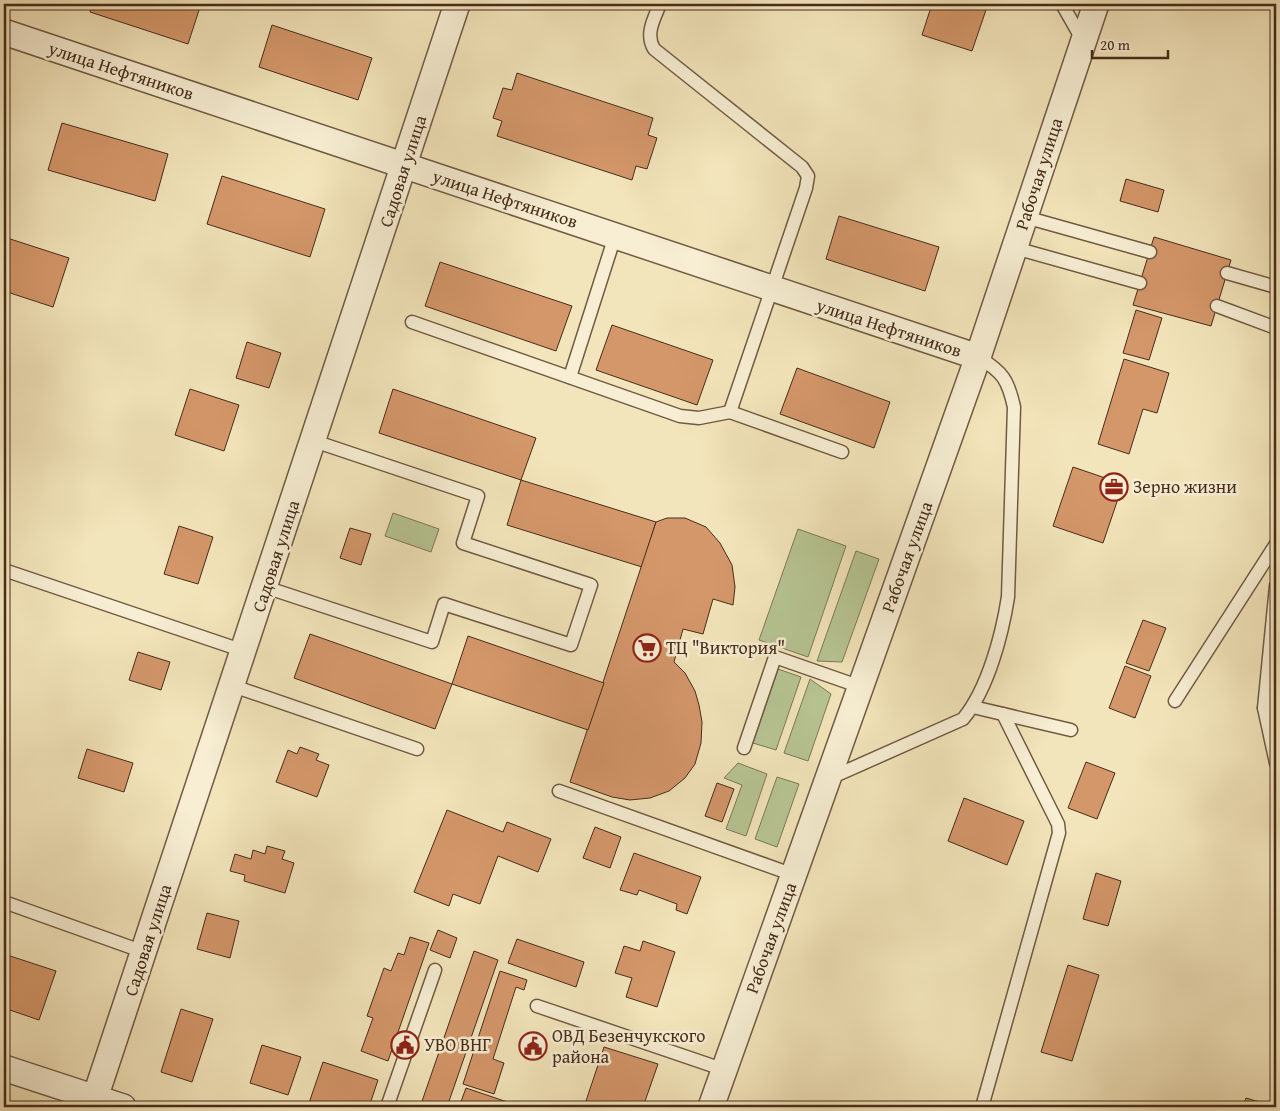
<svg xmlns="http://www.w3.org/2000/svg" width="1280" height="1111" viewBox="0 0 1280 1111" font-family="'Gentium Book Plus',serif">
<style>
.green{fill:#b7c593;stroke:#7e7857}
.building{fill:#d4976a;stroke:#462c1b}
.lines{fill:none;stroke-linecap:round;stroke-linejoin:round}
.service-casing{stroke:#715a43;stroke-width:15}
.minor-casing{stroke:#715a43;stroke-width:28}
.service{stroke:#f7eed3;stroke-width:12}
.minor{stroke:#f7eed3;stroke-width:25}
.labels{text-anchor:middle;stroke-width:5;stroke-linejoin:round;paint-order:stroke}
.street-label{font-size:18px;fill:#462c1b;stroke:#f7eed3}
.poi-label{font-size:18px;fill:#462c1b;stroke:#f7eed3;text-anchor:start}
</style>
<rect width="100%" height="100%" fill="#f3e5bb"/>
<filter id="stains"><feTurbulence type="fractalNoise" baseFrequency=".004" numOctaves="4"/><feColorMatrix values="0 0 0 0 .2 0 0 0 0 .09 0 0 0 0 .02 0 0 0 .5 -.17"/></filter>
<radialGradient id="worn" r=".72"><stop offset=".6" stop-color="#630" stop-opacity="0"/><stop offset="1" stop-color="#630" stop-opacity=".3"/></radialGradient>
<g class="green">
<polygon points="393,513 439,529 431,552 385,536"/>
<polygon points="798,529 846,546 808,657 759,640"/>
<polygon points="856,551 879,559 842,662 817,661"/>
<polygon points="778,669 801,677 776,750 753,743"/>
<polygon points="810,679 831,694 808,761 784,753"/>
<polygon points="738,763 767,774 746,836 726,829 742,785 724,778"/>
<polygon points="777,777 799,784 777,847 755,839"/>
</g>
<g class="building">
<polygon points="92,4 201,4 188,44 90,12"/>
<polygon points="932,4 988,4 972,51 922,35"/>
<polygon points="272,25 372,58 358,100 259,67"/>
<polygon points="517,73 653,118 648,135 657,138 647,169 636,166 632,180 497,136 502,121 493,118 503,88 512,90"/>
<polygon points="62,123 168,154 155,201 48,170"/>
<polygon points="222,176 325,209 310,257 207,224"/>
<polygon points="1126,179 1164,190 1158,212 1120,201"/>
<polygon points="839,216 939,247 925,291 826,259"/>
<polygon points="4,237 69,258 53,307 4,291"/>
<polygon points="1154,237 1231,260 1211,326 1133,305"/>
<polygon points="440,262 572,306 556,351 425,306"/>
<polygon points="1136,310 1162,318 1149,360 1123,353"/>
<polygon points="612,325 713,360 697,405 596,370"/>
<polygon points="247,342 281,353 269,388 236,378"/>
<polygon points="1124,359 1169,373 1157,413 1143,409 1129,454 1098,444"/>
<polygon points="797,368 890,402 874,448 780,414"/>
<polygon points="190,389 239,405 224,451 175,435"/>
<polygon points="393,389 536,438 521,480 379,433"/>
<polygon points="1073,467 1123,484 1103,543 1053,526"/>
<polygon points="521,480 656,522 642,567 507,525"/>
<polygon points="667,518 685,518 706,527 720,543 732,565 735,587 733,605 713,599 703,634 683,629 674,662 685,673 695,691 699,705 702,722 701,743 695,764 685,778 669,791 650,798 630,800 612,797 570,782 656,522"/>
<polygon points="179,526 213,537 198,584 164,574"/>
<polygon points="350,528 371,534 361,565 340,558"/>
<polygon points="1143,620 1166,628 1149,671 1126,663"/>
<polygon points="310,634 452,684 435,729 294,678"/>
<polygon points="468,636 604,683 588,730 452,684"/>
<polygon points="138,652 170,662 161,690 129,680"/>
<polygon points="1125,666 1151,676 1135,718 1109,708"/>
<polygon points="300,747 319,754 316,760 329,765 317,797 276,782 288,750 297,754"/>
<polygon points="87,749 133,763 124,792 78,778"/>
<polygon points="1086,762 1115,773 1097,819 1068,808"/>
<polygon points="717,783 734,789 722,822 705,816"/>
<polygon points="964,798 1024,821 1007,865 948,841"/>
<polygon points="447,810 503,832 507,822 551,839 538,872 498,856 480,904 453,894 449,906 414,892"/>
<polygon points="595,827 621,837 610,868 583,858"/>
<polygon points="267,846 285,851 282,859 294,863 285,893 244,881 245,875 230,871 235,854 251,859 253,850 265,854"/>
<polygon points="634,853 701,877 687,914 676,910 677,904 639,890 637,895 620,890"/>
<polygon points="1096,873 1121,881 1108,926 1083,919"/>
<polygon points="207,913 239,921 230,958 197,949"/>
<polygon points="438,930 457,938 450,958 430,950"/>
<polygon points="410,937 429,943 388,1061 361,1051 373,1018 367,1016 384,968 391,971 398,953 404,955"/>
<polygon points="517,939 584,962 576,987 508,963"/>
<polygon points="643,941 675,952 657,1007 626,997 632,978 615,973 624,946 640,951"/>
<polygon points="474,951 498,960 447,1107 420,1107"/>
<polygon points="4,954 56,971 39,1020 4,1008"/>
<polygon points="1068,965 1099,975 1072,1061 1041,1052"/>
<polygon points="500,971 527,980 524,990 516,987 493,1059 504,1063 494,1094 463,1084"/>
<polygon points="181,1009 213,1019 192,1082 161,1072"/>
<polygon points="262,1045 301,1057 288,1095 250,1083"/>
<polygon points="604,1047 658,1064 643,1107 584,1107"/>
<polygon points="323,1062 378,1080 369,1107 308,1106"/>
<polygon points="466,1088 522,1107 459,1107"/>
<polygon points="1246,1098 1276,1107 1243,1107"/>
</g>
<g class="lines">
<g class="service-casing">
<g id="service">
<path d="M660 4C654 19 645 34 654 49L802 167 808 176 806 188 730 412 842 452"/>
<polyline points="1062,4 1083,41"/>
<polyline points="1025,217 1150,252"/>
<polyline points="1015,248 1140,283"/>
<polyline points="1227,273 1276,287"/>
<polyline points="1217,306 1276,328"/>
<polyline points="412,322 680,416 699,418 730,412"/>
<polyline points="570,377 615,236"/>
<polyline points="4,570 244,651"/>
<polyline points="1276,586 1264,708 1276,720"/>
<polyline points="265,587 432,642 444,604 571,645 591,585 463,543 478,496 314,441"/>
<polyline points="233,686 417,749"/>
<polyline points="1175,701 1276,544"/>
<polyline points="973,707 1071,730"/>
<polyline points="1264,708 1276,763"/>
<polyline points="744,748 775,657 861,687"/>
<path d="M828 779 963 719C988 689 1002 635 1008 597L1014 407C1008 380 1003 372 978 357"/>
<polyline points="559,791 794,875"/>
<polyline points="4,902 144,952"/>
<polyline points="537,1006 725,1070"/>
<polyline points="387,1107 435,970"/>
<polyline points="982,1107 1059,833 1058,824 1003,714"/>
</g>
</g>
<g class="minor-casing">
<g id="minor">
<polyline points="4,32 978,357"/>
<polyline points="4,1068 123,1107"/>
<polyline points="92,1107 457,4"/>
<polyline points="711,1107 978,357 1096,4"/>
</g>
</g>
<use href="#service" class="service"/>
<use href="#minor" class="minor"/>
</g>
<defs>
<g id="office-ring" transform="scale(1.4375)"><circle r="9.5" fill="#f7eed3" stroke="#8f2418" stroke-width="1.5"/><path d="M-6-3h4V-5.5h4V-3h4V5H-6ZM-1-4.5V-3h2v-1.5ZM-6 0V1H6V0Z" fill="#8f2418"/></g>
<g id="supermarket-ring" transform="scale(1.4375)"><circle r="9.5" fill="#f7eed3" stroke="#8f2418" stroke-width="1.5"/><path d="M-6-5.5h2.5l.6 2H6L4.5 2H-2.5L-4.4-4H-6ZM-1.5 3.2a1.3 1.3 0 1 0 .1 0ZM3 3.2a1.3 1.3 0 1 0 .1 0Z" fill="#8f2418"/></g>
<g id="civic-ring" transform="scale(1.4375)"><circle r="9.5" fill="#f7eed3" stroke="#8f2418" stroke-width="1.5"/><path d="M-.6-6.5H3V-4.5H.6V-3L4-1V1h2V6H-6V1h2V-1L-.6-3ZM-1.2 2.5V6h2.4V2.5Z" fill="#8f2418"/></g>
</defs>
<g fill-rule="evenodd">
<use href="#office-ring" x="1114" y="487"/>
<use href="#supermarket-ring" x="647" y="648"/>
<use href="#civic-ring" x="405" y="1045"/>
<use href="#civic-ring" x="533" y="1046"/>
</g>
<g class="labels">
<g class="street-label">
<text transform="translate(121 71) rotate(18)" y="6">улица Нефтяников</text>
<text transform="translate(403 171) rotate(-72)" y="6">Садовая улица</text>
<text transform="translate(1039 174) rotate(-72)" y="6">Рабочая улица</text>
<text transform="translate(505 199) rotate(18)" y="6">улица Нефтяников</text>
<text transform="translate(889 328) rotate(18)" y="6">улица Нефтяников</text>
<text transform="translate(276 556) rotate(-72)" y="6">Садовая улица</text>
<text transform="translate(907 557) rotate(-70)" y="6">Рабочая улица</text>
<text transform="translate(771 938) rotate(-70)" y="6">Рабочая улица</text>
<text transform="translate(148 940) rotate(-72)" y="6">Садовая улица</text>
</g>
<g class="poi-label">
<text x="1133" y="493">Зерно жизни</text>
<text x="666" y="654">ТЦ "Виктория"</text>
<text x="552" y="1042">ОВД Безенчукского<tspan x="552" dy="21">района</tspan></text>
<text x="424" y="1051">УВО ВНГ</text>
</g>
</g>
<rect width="1280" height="1111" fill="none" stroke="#f3e5bb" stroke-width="20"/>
<rect x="5" y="5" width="1270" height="1101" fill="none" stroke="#462c1b" stroke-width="2.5"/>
<rect x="10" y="10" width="1260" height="1091" fill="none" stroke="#462c1b"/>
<path d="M1092 50v8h76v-8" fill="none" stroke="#462c1b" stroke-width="2.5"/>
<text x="1100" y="50" font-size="15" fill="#462c1b" stroke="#f7eed3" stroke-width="4" paint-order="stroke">20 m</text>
<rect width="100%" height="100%" filter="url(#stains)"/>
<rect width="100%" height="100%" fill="url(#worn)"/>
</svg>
